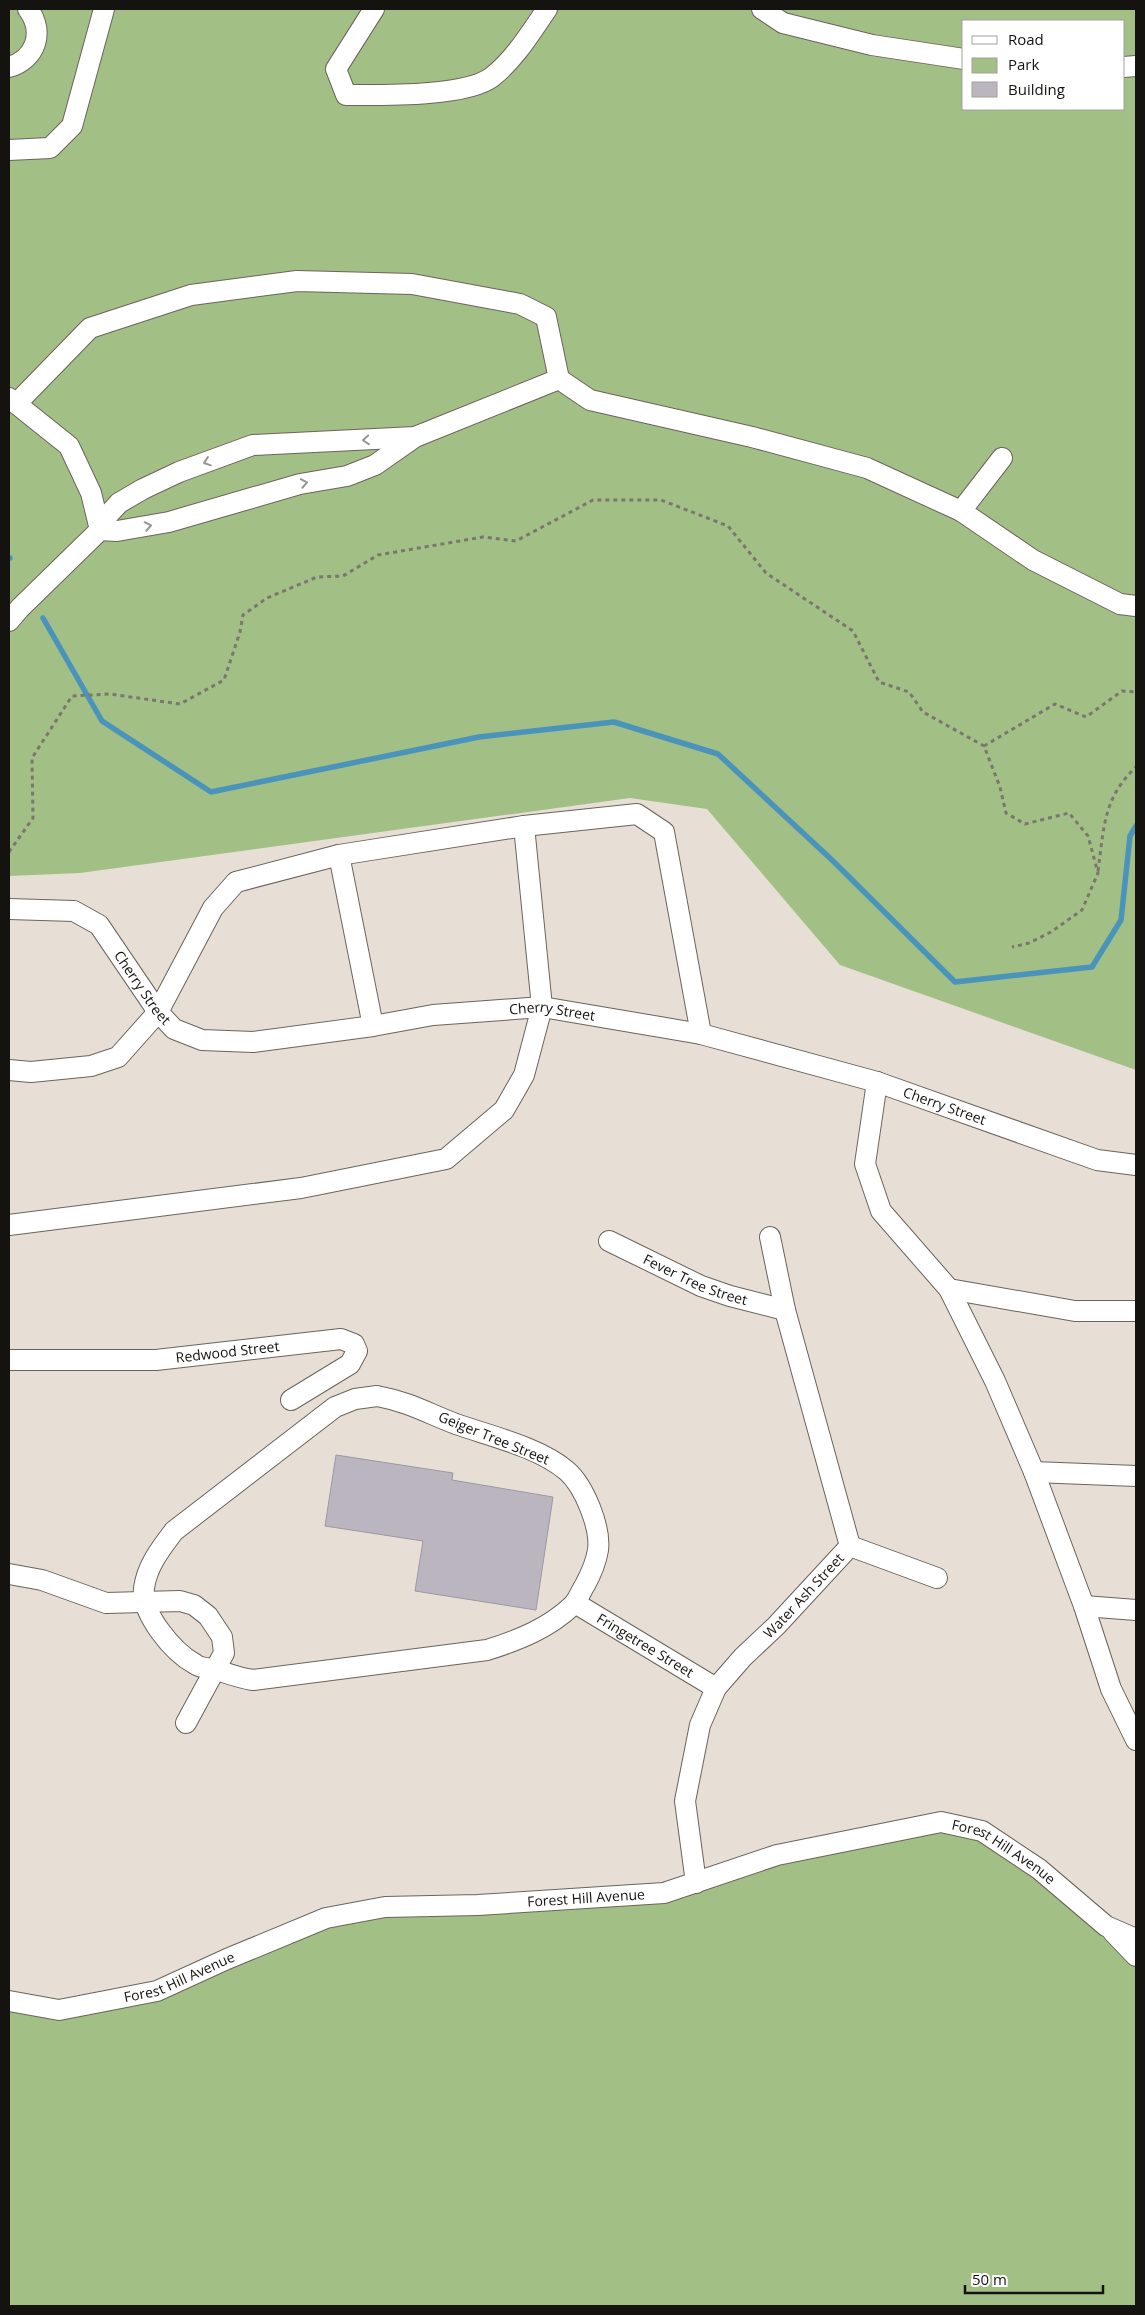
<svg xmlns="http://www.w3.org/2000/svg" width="1145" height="2315" viewBox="0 0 1145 2315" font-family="'Open Sans',sans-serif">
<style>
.green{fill:#a2bf85;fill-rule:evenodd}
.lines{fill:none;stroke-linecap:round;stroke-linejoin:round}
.stream{stroke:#4a94bc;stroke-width:5.5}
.building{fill:#bbb5bf;stroke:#9d98a1}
.minor-casing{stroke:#6b645c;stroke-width:22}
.path{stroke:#7b7670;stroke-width:3;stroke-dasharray:4 4;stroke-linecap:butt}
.minor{stroke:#fff;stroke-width:20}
.oneway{stroke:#969593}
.labels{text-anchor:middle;stroke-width:4;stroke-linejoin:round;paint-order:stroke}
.street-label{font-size:14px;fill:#151310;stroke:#fff}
</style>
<rect width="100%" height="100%" fill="#e7ded6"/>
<g class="green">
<path d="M9 9H1136V1070L840 965 707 809 630 798 80 873 9 876ZM964 21H1124V109H964Z"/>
<polygon points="941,1822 982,1831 1136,1956 1136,2306 9,2306 9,2001 115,2000 326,1918 664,1893"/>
</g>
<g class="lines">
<g class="stream">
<polyline points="9,558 10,558"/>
<polyline points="43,618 102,721 211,792 479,737 614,722 718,754 831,859 955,982 1092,967 1121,920 1130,836 1136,826"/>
</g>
</g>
<polygon class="building" points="336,1455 453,1473 452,1480 553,1497 536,1610 415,1591 423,1541 325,1526"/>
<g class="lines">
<g class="minor-casing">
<g id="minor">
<path d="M374 9 336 69 346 95C381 95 466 97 492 77 515 59 531 32 547 9"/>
<polyline points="762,9 783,23 872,45 964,59"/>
<path d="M9 67C36 59 45 32 28 9"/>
<polyline points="1124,67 1136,66"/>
<polyline points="9,150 50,148 72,126 104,9"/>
<polyline points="9,398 69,446 91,493 100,530"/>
<polyline points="17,403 90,328 191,295 297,281 412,284 520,304 546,317 559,379"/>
<polyline points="961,511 1002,458"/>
<polyline points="100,530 117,531 169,522 300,484 347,476 375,465 415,437 559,379 590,400 752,437 867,468 961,511 1033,560 1120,604 1136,606"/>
<polyline points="9,621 20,608 100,530 108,515 119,503 143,489 179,472 253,445 415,437"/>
<polyline points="339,855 373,1026"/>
<path id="s1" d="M9 909 74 911 99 925 158 1012 174 1029 202 1040 253 1042 373 1026 433 1015 542 1007 701 1034 877 1082 1097 1160 1136 1165"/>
<polyline points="9,1070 31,1072 91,1066 118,1057 158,1012 213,908 236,882 339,855 524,826 637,814 664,832 701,1034"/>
<polyline points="877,1082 865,1164 881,1211 949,1289 995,1381 1034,1472 1084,1606 1111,1689 1136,1740"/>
<polyline points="9,1225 301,1188 446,1159 504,1110 524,1075 542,1007 524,826"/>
<polyline points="770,1237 785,1310 850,1546"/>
<path id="s2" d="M609 1241 701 1286 730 1296 785 1310"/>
<polyline points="949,1289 1075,1311 1136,1311"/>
<path id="s3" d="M9 1360H156L341 1339 354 1344 357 1351 350 1364 291 1400"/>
<path d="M377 1396C409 1402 427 1413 456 1424 490 1436 539 1447 567 1471 584 1486 601 1527 598 1550 596 1562 591 1574 585 1585 581 1591 578 1600 573 1605 549 1628 519 1640 487 1650L253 1680C239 1678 227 1673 213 1669 207 1668 200 1668 195 1664 173 1652 141 1614 144 1588 147 1566 161 1548 174 1531L335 1407 355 1399Z"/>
<polyline points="1034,1472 1136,1476"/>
<polyline points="850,1546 937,1578"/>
<polyline points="9,1574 42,1580 106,1603 180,1601 194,1605 208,1616 222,1637 224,1653 186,1723"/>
<path id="s4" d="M575 1603 716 1688"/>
<polyline points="1084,1606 1136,1610"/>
<path id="s5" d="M696 1883 685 1801 700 1725 716 1688 743 1657 776 1626 850 1546"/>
<polyline points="1113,1932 1136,1956"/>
<path id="s6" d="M9 2001 59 2010 157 1991 227 1959 326 1918 385 1907 478 1905 664 1893 777 1855 941 1822 982 1831 1039 1869 1106 1926 1136 1939"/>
</g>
</g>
<g class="path">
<polyline points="984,746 1055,704 1086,717 1122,691 1136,692"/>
<polyline points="9,852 33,818 32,758 72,696 110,694 180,704 224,680 240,632 243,615 267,598 317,577 343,576 378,555 483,537 516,541 593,500 661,500 728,526 766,573 853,631 879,682 909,692 923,712 984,746 1000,787 1006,813 1025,824 1069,813 1088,836 1098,873 1082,910 1051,932 1029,943 1012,947"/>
<path d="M1098 871C1104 828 1103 798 1136 767"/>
</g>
<use href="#minor" class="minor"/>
</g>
<defs><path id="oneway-chevron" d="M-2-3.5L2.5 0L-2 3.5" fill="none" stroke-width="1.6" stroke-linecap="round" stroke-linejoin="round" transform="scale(1.25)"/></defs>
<g class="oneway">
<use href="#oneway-chevron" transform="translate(366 440) rotate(176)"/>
<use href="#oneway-chevron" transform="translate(207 462) rotate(161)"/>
<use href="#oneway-chevron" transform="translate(304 483) rotate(-11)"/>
<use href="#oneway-chevron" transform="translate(148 526) rotate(-11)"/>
</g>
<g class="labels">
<g class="street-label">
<text dy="5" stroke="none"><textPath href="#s1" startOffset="170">Cherry Street</textPath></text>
<text dy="5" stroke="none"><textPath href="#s1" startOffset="605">Cherry Street</textPath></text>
<text dy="5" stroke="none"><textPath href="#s1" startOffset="1010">Cherry Street</textPath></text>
<text dy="5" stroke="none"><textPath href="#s2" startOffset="95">Fever Tree Street</textPath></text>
<text dy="5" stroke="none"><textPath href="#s3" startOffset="219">Redwood Street</textPath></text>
<text transform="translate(494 1438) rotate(22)" y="5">Geiger Tree Street</text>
<text dy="5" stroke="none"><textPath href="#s5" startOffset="328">Water Ash Street</textPath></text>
<text dy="5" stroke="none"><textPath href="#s4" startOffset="82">Fringetree Street</textPath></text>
<text dy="5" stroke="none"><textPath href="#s6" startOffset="1031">Forest Hill Avenue</textPath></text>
<text dy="5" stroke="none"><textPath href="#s6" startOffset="596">Forest Hill Avenue</textPath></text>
<text dy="5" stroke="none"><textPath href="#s6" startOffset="176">Forest Hill Avenue</textPath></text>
</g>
</g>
<rect width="1145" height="2315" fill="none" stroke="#151310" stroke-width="20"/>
<rect x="962" y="20" width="162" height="90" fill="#ffffff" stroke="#a1a19f"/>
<rect x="972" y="36" width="25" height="8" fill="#ffffff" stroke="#a1a19f"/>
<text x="1008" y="45" font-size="15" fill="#151310">Road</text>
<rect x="972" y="58" width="25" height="15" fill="#a2bf85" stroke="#a1a19f"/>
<text x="1008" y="70" font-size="15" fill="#151310">Park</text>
<rect x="972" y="82" width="25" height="15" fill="#bbb5bf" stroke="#a1a19f"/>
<text x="1008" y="95" font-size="15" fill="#151310">Building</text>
<path d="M965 2285v8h138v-8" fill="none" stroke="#151310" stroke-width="2.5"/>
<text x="972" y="2285" font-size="15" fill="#151310" stroke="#ffffff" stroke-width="4" paint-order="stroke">50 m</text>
</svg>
